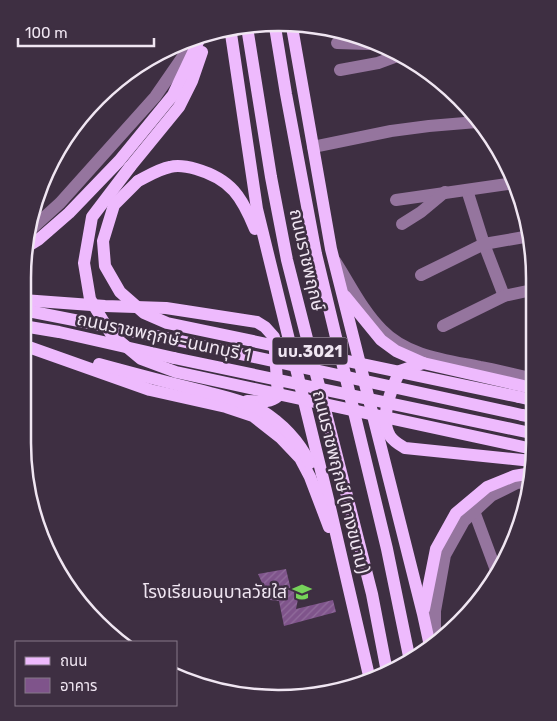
<svg xmlns="http://www.w3.org/2000/svg" width="557" height="721" viewBox="0 0 557 721" font-family="Rubik,'Noto Sans Thai',sans-serif">
<style>
.building{fill:url(#building-hatch)}
.lines{fill:none;stroke-linecap:round;stroke-linejoin:round}
.minor{stroke:#95759e;stroke-width:12}
.major{stroke:#eebafd;stroke-width:12}
.major-bridge{stroke:#eebafd;stroke-width:12}
.labels{text-anchor:middle;stroke-width:5;stroke-linejoin:round;paint-order:stroke}
.shield{fill:#3e2f42;stroke:#bbafbd;stroke-width:1}
.shield-label{font-size:16px;font-weight:bold;fill:#f0e6f2}
.street-label{font-size:18px;fill:#f0e6f2;stroke:#3e2f42}
.poi-label{font-size:18px;fill:#f0e6f2;stroke:#3e2f42;text-anchor:end}
.rim{fill:none;stroke:#f0e6f2;stroke-width:2.5}
</style>
<defs>
<pattern id="building-hatch" width="6" height="6" patternUnits="userSpaceOnUse" patternTransform="scale(1.25)"><rect width="6" height="6" fill="#7f548b"/><path d="M-1 1l2-2M0 6l6-6M5 7l2-2" fill="none" stroke="#916d9c"/></pattern>
</defs>
<rect width="100%" height="100%" fill="#3e2f42"/>
<polygon class="building" points="286,569 291,590 297,591 299,594 296,609 333,600 336,612 284,626 279,601 270,600 258,574"/>
<g class="lines">
<g class="minor">
<polyline points="337,43 369,44"/>
<polyline points="340,70 378,63 397,56"/>
<polyline points="313,147 391,131 429,126 477,122"/>
<polyline points="467,190 484,244 504,296"/>
<polyline points="396,200 514,183"/>
<polyline points="402,224 421,212 445,192"/>
<polyline points="28,232 60,203 155,97 193,42"/>
<path d="M335 261C350 284 362 310 382 330 407 356 446 360 480 367 498 370 515 375 532 378"/>
<polyline points="421,275 484,244 530,236"/>
<polyline points="443,326 504,296 532,290"/>
<polyline points="474,511 497,573"/>
<polyline points="435,641 435,611 445,555 464,521 491,496 517,483 531,481"/>
</g>
<g class="major">
<polyline points="230,27 257,209 328,499 370,680"/>
<polyline points="247,27 271,177 287,260 372,594 387,672"/>
<polyline points="275,27 286,94 316,254 387,549 410,661"/>
<polyline points="292,27 331,249 423,614 430,646"/>
<polyline points="130,167 179,107 192,81 202,52"/>
<path d="M138 181C148 176 159 169 170 167 177 165 189 167 196 169 231 179 242 197 255 229"/>
<polyline points="25,248 38,240 69,213 119,161 173,95 199,40"/>
<polyline points="345,296 381,340 396,351 423,363 532,388"/>
<path d="M23 300 105 306 166 308 257 322 265 327 274 337 278 396C269 404 258 401 247 401"/>
<polyline points="23,310 176,340"/>
<polyline points="23,326 59,332 174,358"/>
<polyline points="23,345 150,390 226,407 253,416 281,438 300,458 310,477 329,527"/>
<path d="M423 363 400 371C392 387 379 418 390 436 394 442 400 445 405 448L532 461"/>
<path d="M99 364C132 373 166 382 199 390 220 396 243 400 261 410 282 423 299 441 310 463"/>
<polyline points="519,397 532,400"/>
<polyline points="522,415 532,417"/>
<polyline points="424,609 436,549 456,513 487,487 514,476 532,473"/>
</g>
<g class="major-bridge">
<polyline points="130,167 92,217 84,263 90,299 111,334 141,359 176,372 528,448"/>
<polyline points="138,181 114,205 103,241 105,266 120,292 144,313 167,323 519,397"/>
<polyline points="176,340 522,415"/>
<polyline points="174,358 526,432"/>
</g>
</g>
<defs>
<g id="school-bare" transform="scale(1.5)"><path d="M0-5L7-2L0 1L-7-2ZM-4 1L0 2.5L4 1V4Q0 6-4 4Z" fill="#76d25a" stroke="#3e2f42" stroke-width="2.5" paint-order="stroke"/></g>
</defs>
<g fill-rule="evenodd">
<use href="#school-bare" x="302" y="592"/>
</g>
<g class="labels">
<rect class="shield" x="272.5" y="337.5" width="75" height="27" rx="4"/>
<g class="shield-label">
<text x="310" y="357">นบ.3021</text>
</g>
<g class="street-label">
<text transform="translate(307 260) rotate(77)" y="6">ถนนราชพฤกษ์</text>
<text transform="translate(164 337) rotate(12)" y="6">ถนนราชพฤกษ์-นนทบุรี 1</text>
<text transform="translate(341 482) rotate(76)" y="6">ถนนราชพฤกษ์ (ทางขนาน)</text>
</g>
<g class="poi-label">
<text x="287" y="598">โรงเรียนอนุบาลวัยใส</text>
</g>
</g>
<path d="M0 0H557V721H0ZM278 31H279A247 247 0 0 1 526 278V443A247 247 0 0 1 279 690H278A247 247 0 0 1 31 443V278A247 247 0 0 1 278 31Z" fill="#3e2f42" fill-rule="evenodd"/>
<path class="rim" d="M278 31H279A247 247 0 0 1 526 278V443A247 247 0 0 1 279 690H278A247 247 0 0 1 31 443V278A247 247 0 0 1 278 31Z"/>
<rect x="15" y="641" width="162" height="65" fill="#3e2f42" stroke="#857888"/>
<rect x="25" y="657" width="25" height="8" fill="#eebafd" stroke="#857888"/>
<text x="60" y="666" font-size="15" fill="#f0e6f2">ถนน</text>
<rect x="25" y="678" width="25" height="15" fill="#7f548b" stroke="#857888"/>
<text x="60" y="691" font-size="15" fill="#f0e6f2">อาคาร</text>
<path d="M18 38v8h136v-8" fill="none" stroke="#f0e6f2" stroke-width="2.5"/>
<text x="25" y="38" font-size="15" fill="#f0e6f2" stroke="#3e2f42" stroke-width="4" paint-order="stroke">100 m</text>
</svg>
